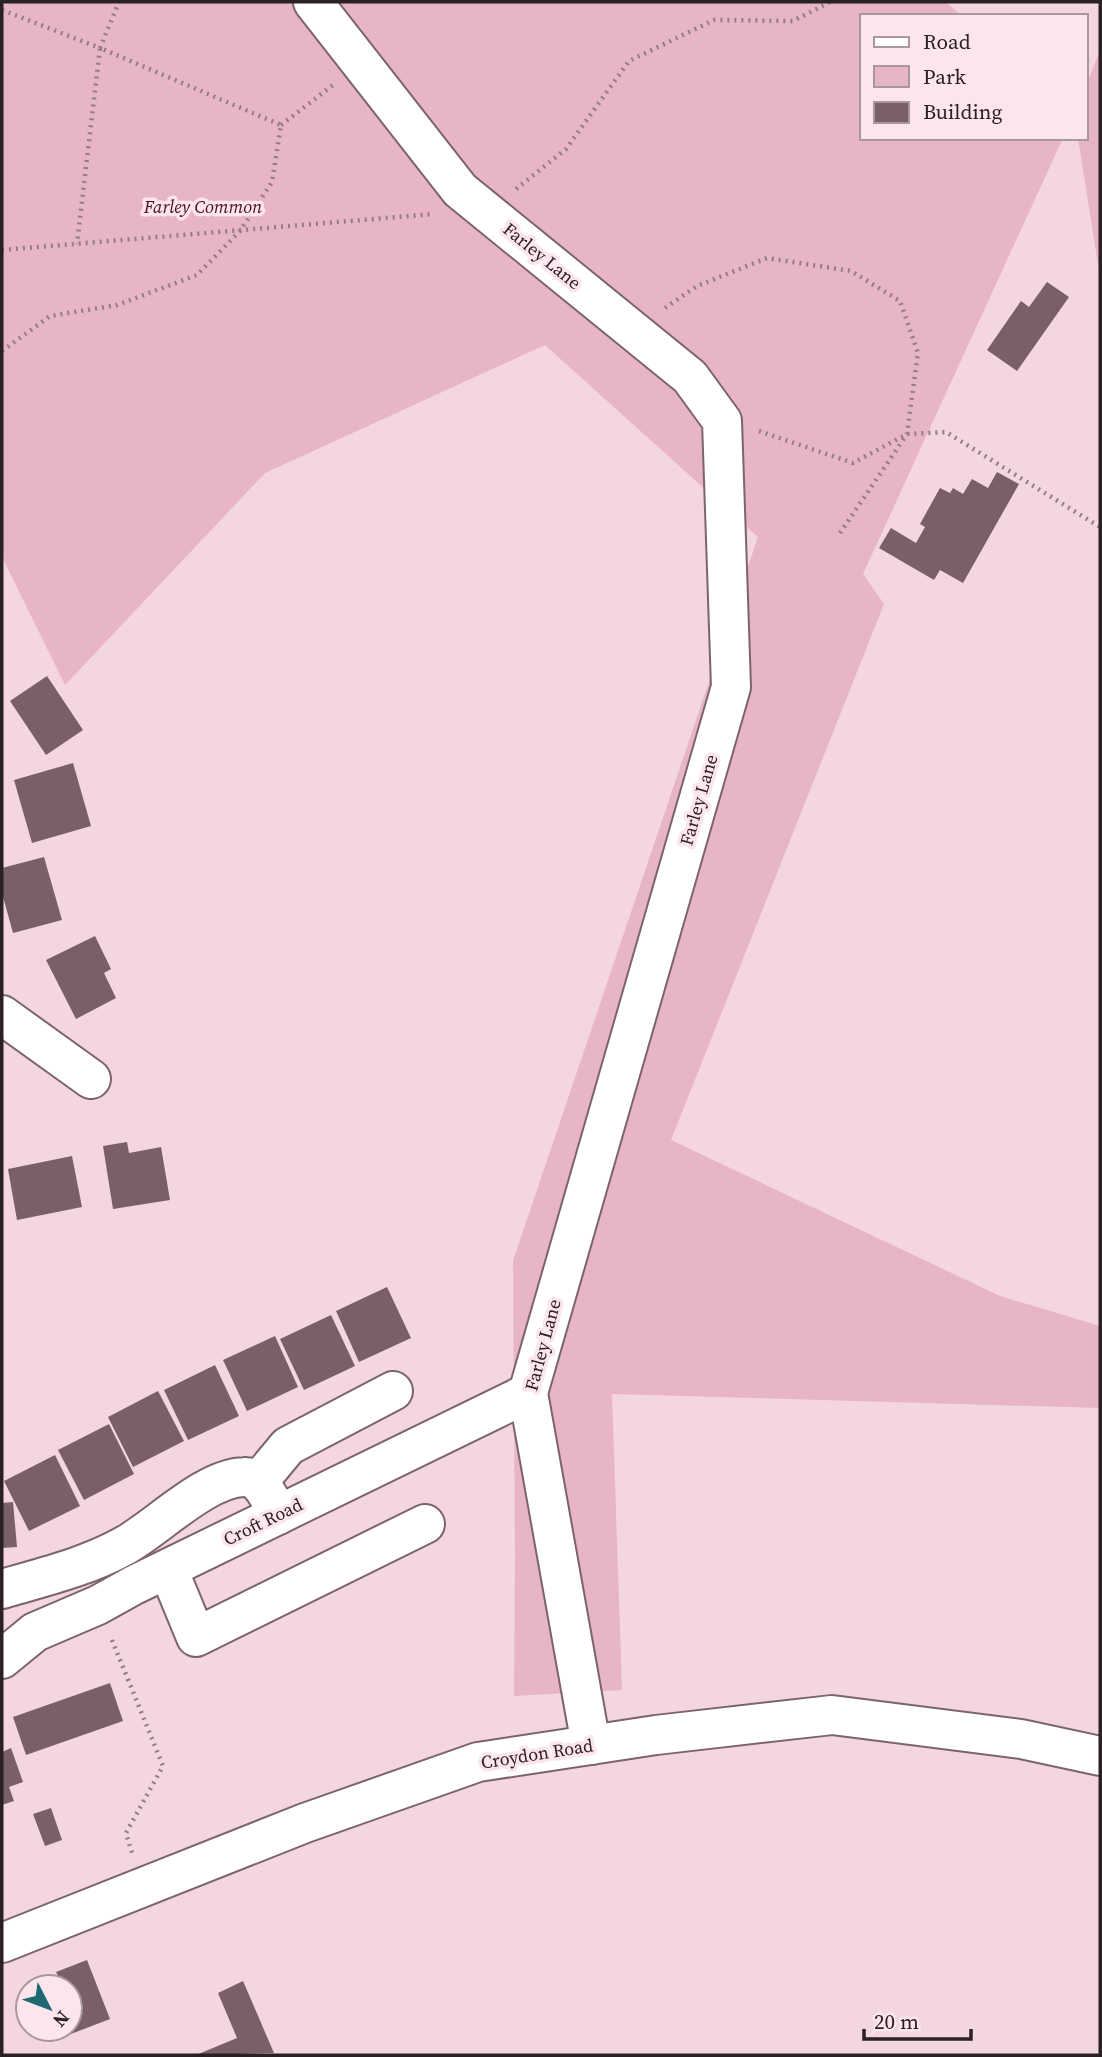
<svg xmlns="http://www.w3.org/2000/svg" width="1102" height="2057" viewBox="0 0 1102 2057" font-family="'Source Serif 4',serif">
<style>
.green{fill:#e8b5c4}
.building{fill:#796067}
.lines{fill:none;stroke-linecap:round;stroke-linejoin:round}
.minor-casing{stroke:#7c646b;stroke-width:42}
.secondary-casing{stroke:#7c646b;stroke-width:42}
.path{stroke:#927e84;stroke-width:4.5;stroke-dasharray:2 5;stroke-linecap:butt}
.minor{stroke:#fff;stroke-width:38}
.secondary{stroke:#fff;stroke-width:38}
.labels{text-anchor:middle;stroke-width:7;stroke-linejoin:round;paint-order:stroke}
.park-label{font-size:18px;font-style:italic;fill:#4c0c28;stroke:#fce5eb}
.street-label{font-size:18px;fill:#2b2124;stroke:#fce5eb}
</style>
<rect width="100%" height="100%" fill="#f3d6de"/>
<g class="green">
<polygon points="2,2 946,2 962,16 862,16 862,138 1063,138 863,574 884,604 671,1140 1000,1296 1100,1326 1100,1408 612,1394 622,1690 514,1696 515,1558 513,1261 758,537 545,345 265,473 65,685 2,557"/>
<polygon points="1100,51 1100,277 1078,138 1086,138 1086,85"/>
</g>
<g class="building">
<polygon points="1047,282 1069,297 1017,371 987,350 1021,301 1029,307"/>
<polygon points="997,472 1019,484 963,583 940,570 934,580 879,548 891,528 916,543 925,527 920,524 940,488 950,493 953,488 963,494 972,479 988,488"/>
<polygon points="47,676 83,730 46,755 10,701"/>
<polygon points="73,763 91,826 32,843 14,780"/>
<polygon points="44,857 62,920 13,933 2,893 2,868"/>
<polygon points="95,936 111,969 104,973 116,998 76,1019 46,960"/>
<polygon points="127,1142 129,1153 161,1147 170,1200 113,1209 103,1146"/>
<polygon points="72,1156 82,1207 17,1220 8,1169"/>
<polygon points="387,1287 411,1338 359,1362 336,1311"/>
<polygon points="331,1315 355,1366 304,1390 280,1339"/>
<polygon points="275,1336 298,1387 247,1411 223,1360"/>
<polygon points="215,1365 239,1416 188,1440 164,1390"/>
<polygon points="158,1391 184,1441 133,1467 108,1417"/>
<polygon points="109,1424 134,1474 84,1500 58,1450"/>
<polygon points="55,1455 80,1506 29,1531 4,1481"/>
<polygon points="13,1502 17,1547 2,1548 2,1503"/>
<polygon points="110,1683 123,1721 26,1755 13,1717"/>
<polygon points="11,1748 23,1782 9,1787 14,1801 2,1805 2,1752"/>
<polygon points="51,1808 62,1840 45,1846 33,1814"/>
<polygon points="87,1960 110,2019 50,2042 45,2029 70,2029 70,1987 38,1987 59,1978 56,1972"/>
<polygon points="243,1981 274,2053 196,2055 237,2038 218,1993"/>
</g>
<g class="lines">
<g class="minor-casing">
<g id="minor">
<polyline points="313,2 460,190 690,377 722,421 731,687 528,1393 591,1745"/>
<polyline points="2,1015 91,1079"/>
<polyline points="259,1481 288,1446 393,1391"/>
<polyline points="168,1569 196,1637 425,1524"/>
<path d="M2 1589C43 1577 86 1567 124 1546 157 1528 205 1478 244 1477 262 1476 271 1502 278 1515"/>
<polyline points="2,1659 35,1632 98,1605 134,1585 528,1393"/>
</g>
</g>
<g class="secondary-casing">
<polyline id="secondary" points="2,1943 305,1823 478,1762 656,1735 832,1715 1021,1739 1100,1756"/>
</g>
<g class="path">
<polyline points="2,10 100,48 119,2"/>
<polyline points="281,125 333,85"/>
<polyline points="516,189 566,149 629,61 714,20 793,21 830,2"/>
<polyline points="2,250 434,214"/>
<polyline points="665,308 697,286 767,258 851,271 900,301 918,353 907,434 838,536"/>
<polyline points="2,351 50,316 117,305 197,275 240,231 272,182 281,125 100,48 77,244"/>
<polyline points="759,431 853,463 907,434 946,432 1100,527"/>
<polyline points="112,1640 163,1766 126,1833 132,1853"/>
</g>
<use href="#minor" class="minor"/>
<use href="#secondary" class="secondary"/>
</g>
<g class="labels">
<g class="park-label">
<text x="203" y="213">Farley Common</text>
</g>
<g class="street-label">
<text transform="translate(542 256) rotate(39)" y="6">Farley Lane</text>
<text transform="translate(699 800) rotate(-74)" y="6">Farley Lane</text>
<text transform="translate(543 1345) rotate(-75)" y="6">Farley Lane</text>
<text transform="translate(263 1522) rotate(-26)" y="6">Croft Road</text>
<text transform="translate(537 1754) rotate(-9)" y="6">Croydon Road</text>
</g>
</g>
<rect width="1102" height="2057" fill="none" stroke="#2b2124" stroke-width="7"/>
<rect x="860" y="14" width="228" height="126" fill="#fce5eb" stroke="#a8979b" stroke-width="2"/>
<rect x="874" y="37" width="35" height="10" fill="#ffffff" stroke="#a8979b" stroke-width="2"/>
<text x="923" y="49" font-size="21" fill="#2b2124">Road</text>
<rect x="874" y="66" width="35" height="21" fill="#e8b5c4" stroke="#a8979b" stroke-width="2"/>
<text x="923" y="84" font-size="21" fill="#2b2124">Park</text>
<rect x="874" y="102" width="35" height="21" fill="#796067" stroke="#a8979b" stroke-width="2"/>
<text x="923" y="119" font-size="21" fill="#2b2124">Building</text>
<g transform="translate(49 2008) rotate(132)"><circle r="33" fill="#fce5eb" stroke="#a8979b" stroke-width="2"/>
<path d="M0-5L12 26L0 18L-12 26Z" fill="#1e6873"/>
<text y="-10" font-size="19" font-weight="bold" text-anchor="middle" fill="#2b2124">N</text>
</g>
<path d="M864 2029v10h107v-10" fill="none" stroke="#2b2124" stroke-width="3.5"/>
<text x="874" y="2029" font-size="21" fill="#2b2124" stroke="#fce5eb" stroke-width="5" paint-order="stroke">20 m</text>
</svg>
